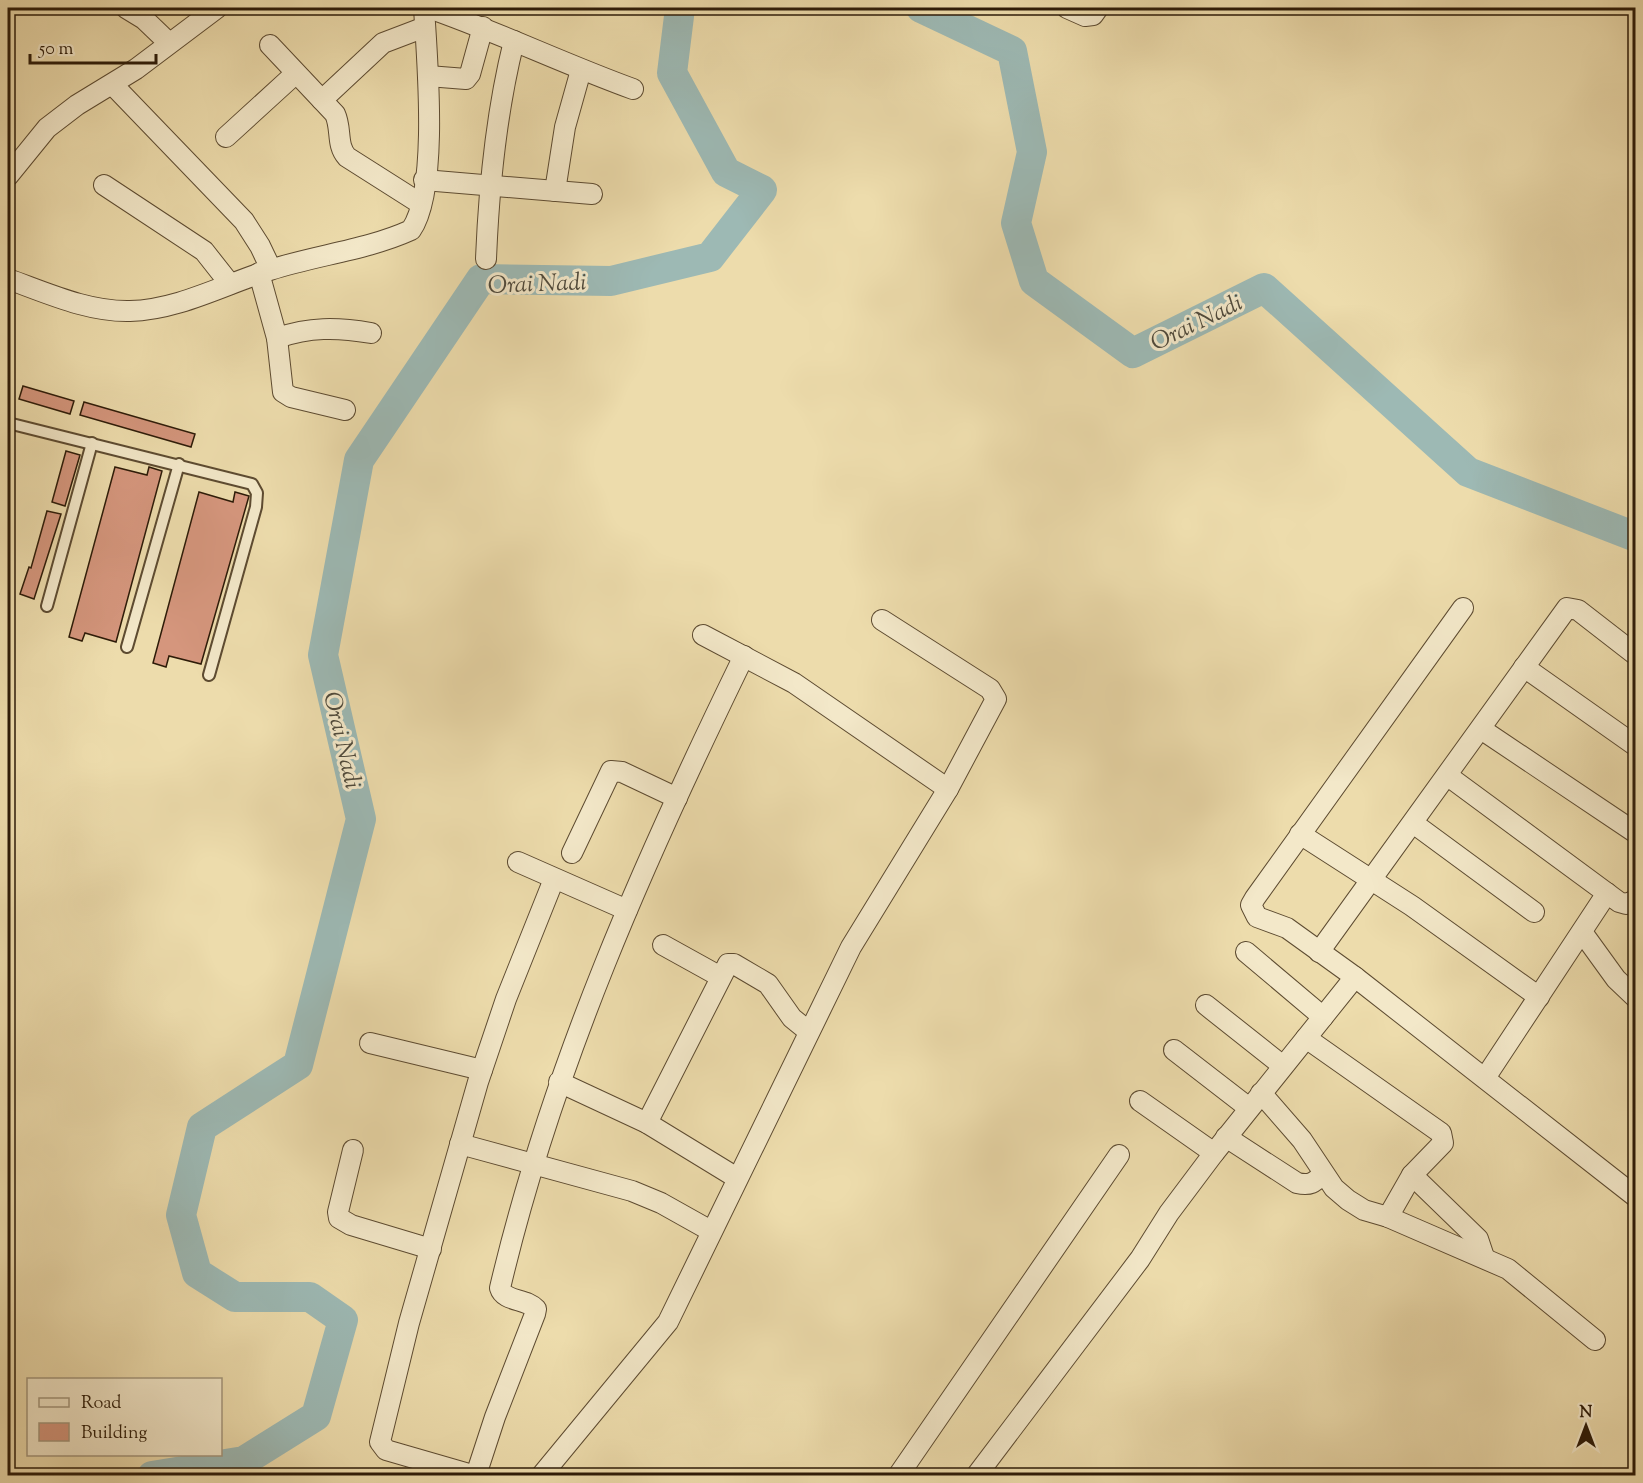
<svg xmlns="http://www.w3.org/2000/svg" width="1643" height="1483" viewBox="0 0 1643 1483" font-family="'Sorts Mill Goudy',serif">
<style>
.lines{fill:none;stroke-linecap:round;stroke-linejoin:round}
.river{stroke:#9db9b4;stroke-width:30}
.building{fill:#d5967d;stroke:#2d1b08;stroke-width:1.5}
.lane-casing{stroke:#5d4b31;stroke-width:14}
.street-casing{stroke:#5d4b31;stroke-width:22}
.lane{stroke:#f3e8c9;stroke-width:10}
.street{stroke:#f3e8c9;stroke-width:20}
.labels{text-anchor:middle;stroke-width:6;stroke-linejoin:round;paint-order:stroke}
.water-label{font-size:24px;font-style:italic;fill:#4f4a3c;stroke:#f3e8c9}
</style>
<rect width="100%" height="100%" fill="#eddcac"/>
<filter id="stains"><feTurbulence type="fractalNoise" baseFrequency=".00333" numOctaves="4"/><feColorMatrix values="0 0 0 0 .2 0 0 0 0 .09 0 0 0 0 .02 0 0 0 .5 -.17"/></filter>
<radialGradient id="worn" r=".72"><stop offset=".6" stop-color="#630" stop-opacity="0"/><stop offset="1" stop-color="#630" stop-opacity=".3"/></radialGradient>
<g class="lines">
<g class="river">
<polyline points="921,8 1012,51 1032,152 1016,223 1034,281 1133,353 1264,288 1468,472 1636,537"/>
<polyline points="152,1476 244,1461 316,1416 343,1320 310,1297 235,1297 197,1273 181,1215 202,1127 298,1065 361,819 323,655 359,460 481,279 611,281 710,257 762,190 726,172 672,73 680,8"/>
</g>
</g>
<g class="building">
<polygon points="23,386 74,401 70,414 19,399"/>
<polygon points="84,402 195,434 191,447 80,415"/>
<polygon points="66,451 80,455 65,506 52,502"/>
<polygon points="115,467 147,475 149,467 162,471 116,642 85,633 82,641 69,637"/>
<polygon points="199,492 233,502 235,492 249,496 201,664 169,656 166,667 153,663"/>
<polygon points="47,511 61,514 34,599 20,594 29,567 31,568"/>
</g>
<g class="lines">
<g class="lane-casing">
<g id="lane">
<polyline points="8,423 252,484 257,493 256,507 209,675"/>
<polyline points="47,606 92,443"/>
<polyline points="127,647 179,464"/>
<polyline points="1635,1476 1636,1475"/>
</g>
</g>
<g class="street-casing">
<g id="street">
<polyline points="126,8 144,19 169,43"/>
<path d="M429 8C498 32 564 64 633 89"/>
<polyline points="1067,8 1085,16 1093,15 1098,8"/>
<path d="M270 45 335 114C342 129 336 145 347 157L421 204"/>
<polyline points="428,76 466,79 470,74 483,27"/>
<polyline points="113,85 244,221 260,246 271,269"/>
<polyline points="322,100 383,43 425,27"/>
<polyline points="226,137 295,74"/>
<polyline points="8,176 47,128 77,105 136,69 217,8"/>
<polyline points="424,180 592,194"/>
<polyline points="104,185 204,251 230,284"/>
<polyline points="555,191 565,127 581,70"/>
<path d="M486 259C489 184 496 113 514 41"/>
<polyline points="259,273 277,338 283,392 291,397 345,410"/>
<path d="M8 279C47 293 88 312 130 311 178 310 225 284 270 270 316 255 367 250 411 230 439 190 427 58 424 8"/>
<path d="M277 338C310 327 336 327 371 333"/>
<polyline points="1463,608 1255,898 1251,905 1257,917 1287,928 1355,977 1636,1197"/>
<polyline points="703,635 794,683 948,789"/>
<polyline points="1524,667 1636,746"/>
<polyline points="1481,729 1636,833"/>
<polyline points="1448,776 1619,902 1626,904 1636,900"/>
<polyline points="1413,823 1534,912"/>
<polyline points="1300,834 1412,906 1539,997"/>
<polyline points="572,853 611,771 622,772 677,798"/>
<polyline points="518,862 627,910"/>
<polyline points="1582,932 1616,979 1636,998"/>
<polyline points="663,945 719,976"/>
<polyline points="1246,952 1323,1017"/>
<polyline points="1319,952 1567,608 1578,610 1636,655"/>
<polyline points="1206,1005 1283,1066"/>
<polyline points="1306,1038 1441,1133 1443,1143 1412,1175 1388,1217"/>
<polyline points="370,1043 482,1070"/>
<polyline points="1174,1050 1249,1108"/>
<polyline points="1485,1078 1607,893"/>
<polyline points="559,1082 647,1123 737,1178"/>
<polyline points="1261,1093 1302,1140 1334,1188 1348,1200 1364,1210 1388,1217 1508,1269 1595,1340"/>
<polyline points="1140,1101 1214,1153"/>
<polyline points="647,1123 728,964 734,964 768,984 792,1018 808,1031"/>
<path d="M1226 1137 1297 1183C1310 1186 1314 1183 1323 1174"/>
<polyline points="460,1144 632,1191 661,1203 711,1231"/>
<polyline points="353,1150 338,1212 339,1218 351,1225 431,1249"/>
<polyline points="1412,1175 1478,1239 1484,1257"/>
<path d="M476 1475 495 1417 535 1314 536 1309C526 1298 504 1302 500 1288 552 1067 645 859 744 656"/>
<polyline points="476,1476 386,1450 380,1442 409,1323 478,1082 506,999 554,879"/>
<polyline points="541,1476 668,1322 851,947 948,789 996,699 990,689 882,620"/>
<polyline points="898,1476 1119,1155"/>
<polyline points="976,1476 1140,1259 1169,1213 1214,1153 1355,977"/>
</g>
</g>
<use href="#lane" class="lane"/>
<use href="#street" class="street"/>
</g>
<g class="labels">
<g class="water-label">
<text transform="translate(537 283) rotate(-2)" y="8">Orai Nadi</text>
<text transform="translate(1196 322) rotate(-26)" y="8">Orai Nadi</text>
<text transform="translate(343 740) rotate(77)" y="8">Orai Nadi</text>
</g>
</g>
<rect width="1643" height="1483" fill="none" stroke="#eddcac" stroke-width="30"/>
<rect x="9" y="9" width="1625" height="1465" fill="none" stroke="#2d1b08" stroke-width="3"/>
<rect x="15" y="15" width="1613" height="1453" fill="none" stroke="#2d1b08" stroke-width="1.5"/>
<rect x="27" y="1378" width="195" height="78" fill="#f3e8c9" stroke="#a4967c" stroke-width="1.5"/>
<rect x="39" y="1398" width="30" height="9" fill="#f3e8c9" stroke="#a4967c" stroke-width="1.5"/>
<text x="81" y="1408" font-size="18" fill="#2d1b08">Road</text>
<rect x="39" y="1423" width="30" height="18" fill="#d5967d" stroke="#a4967c" stroke-width="1.5"/>
<text x="81" y="1438" font-size="18" fill="#2d1b08">Building</text>
<g transform="translate(1586 1426)" stroke="#f3e8c9" stroke-width="4.5" paint-order="stroke">
<path d="M0-4.5L10 22L0 15L-10 22Z" fill="#2d1b08"/>
<text y="-9" font-size="16" font-weight="bold" text-anchor="middle" fill="#2d1b08">N</text>
</g>
<path d="M30 54v9h126v-9" fill="none" stroke="#2d1b08" stroke-width="3"/>
<text x="39" y="54" font-size="18" fill="#2d1b08" stroke="#f3e8c9" stroke-width="4.5" paint-order="stroke">50 m</text>
<rect width="100%" height="100%" filter="url(#stains)"/>
<rect width="100%" height="100%" fill="url(#worn)"/>
</svg>
